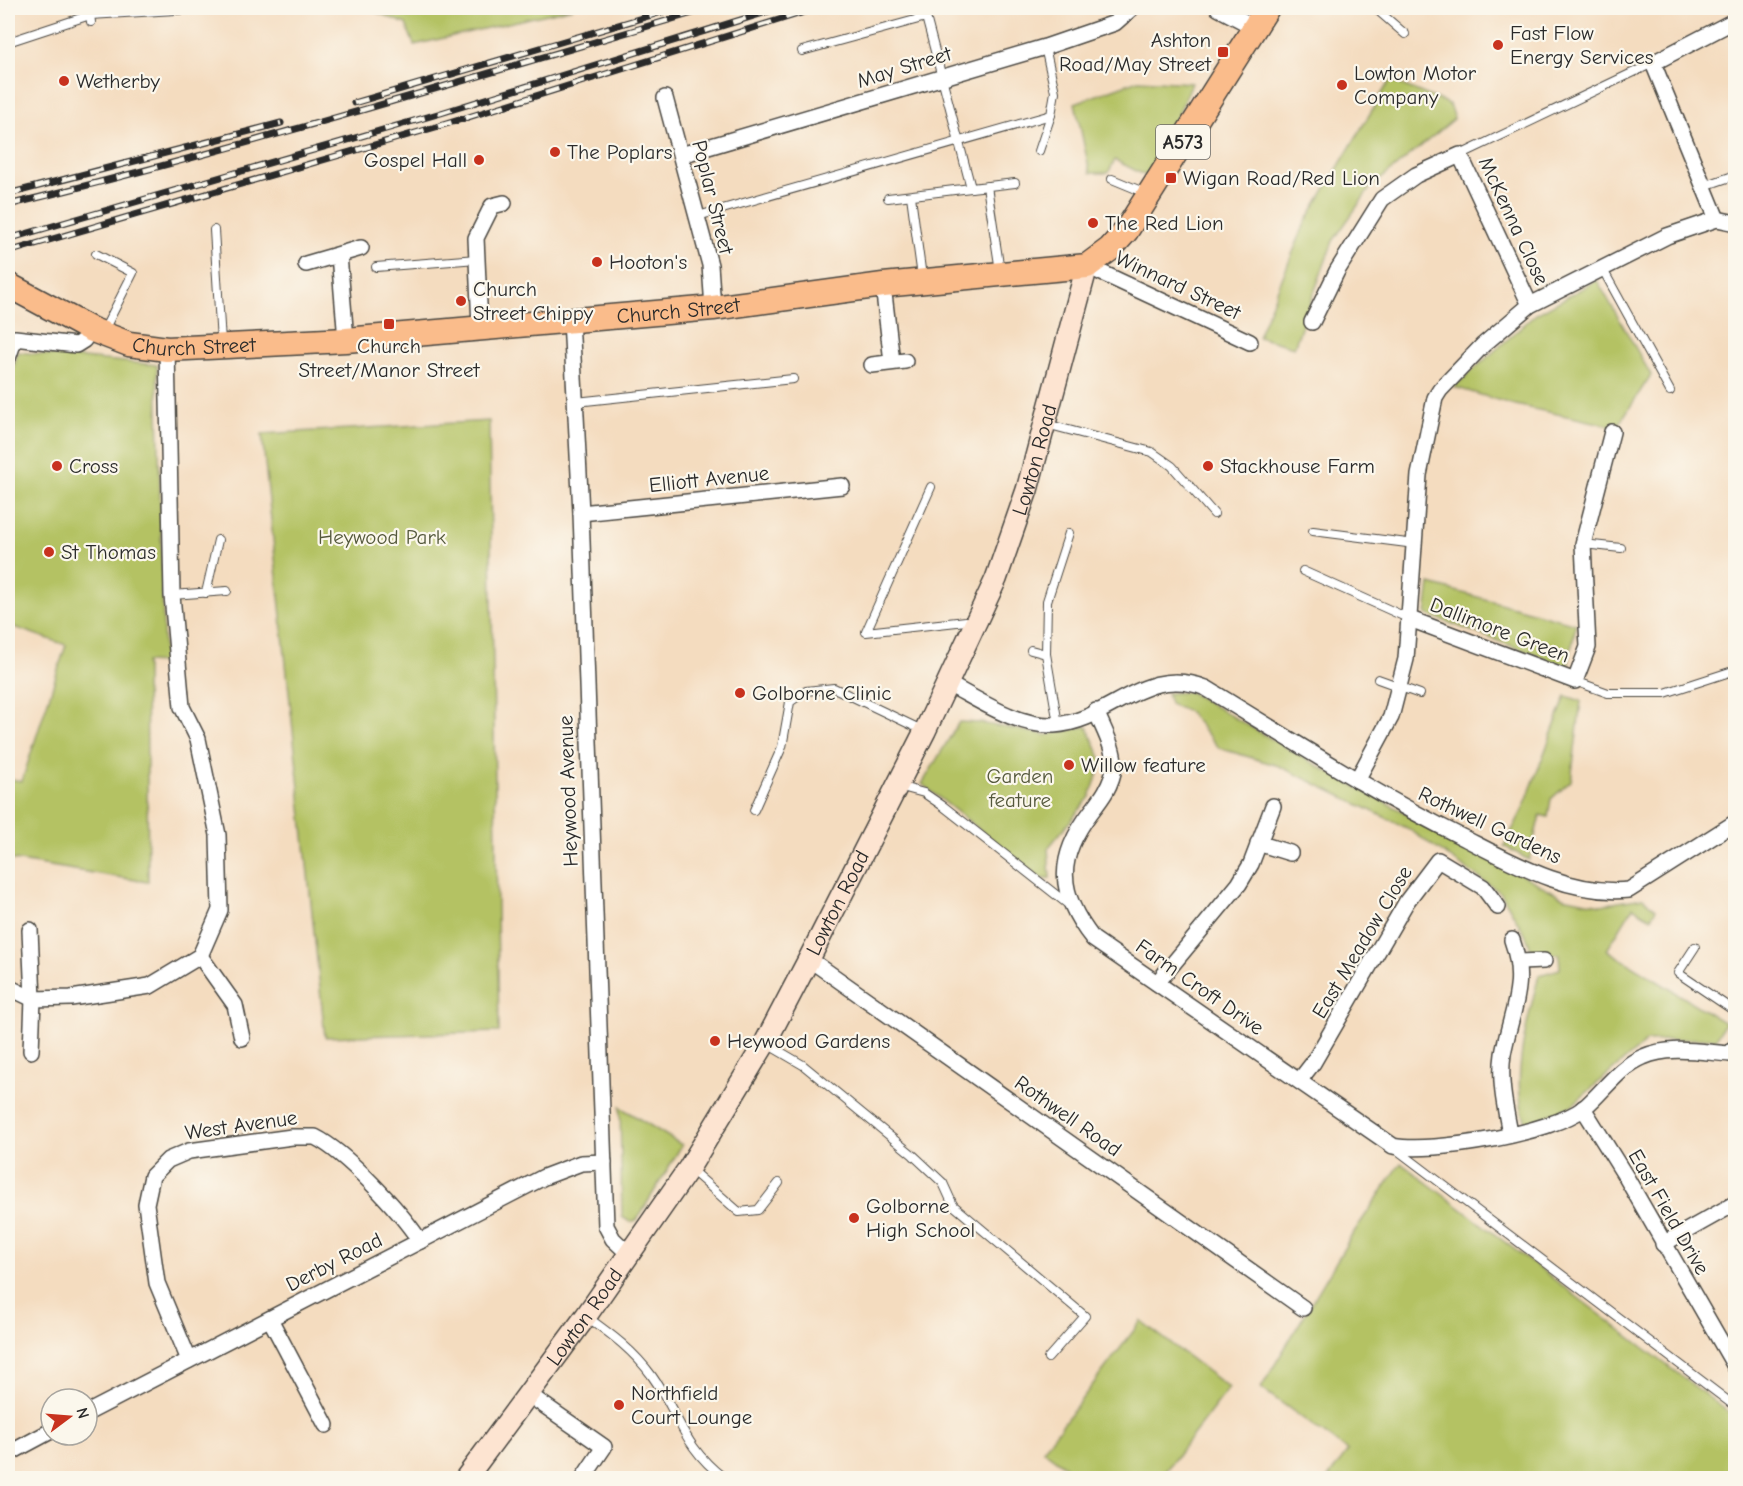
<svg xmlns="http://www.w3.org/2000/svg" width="1743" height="1486" viewBox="0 0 1743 1486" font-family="'Comic Neue',sans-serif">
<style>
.green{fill:#b4c264;stroke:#707648;stroke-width:1.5}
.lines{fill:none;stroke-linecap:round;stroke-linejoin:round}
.service-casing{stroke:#494641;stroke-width:10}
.minor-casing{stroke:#494641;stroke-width:18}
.secondary-casing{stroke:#494641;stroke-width:24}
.primary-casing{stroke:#494641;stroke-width:27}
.service{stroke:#fff;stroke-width:8}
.minor{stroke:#fff;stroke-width:15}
.secondary{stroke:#fde4d1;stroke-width:21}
.primary{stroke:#fabc8b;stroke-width:24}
.rail-casing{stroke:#2b2b2b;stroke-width:7}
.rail{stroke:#fbf7ec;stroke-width:4.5;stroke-dasharray:14;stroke-linecap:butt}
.poi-dot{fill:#c8321e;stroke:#fbf7ec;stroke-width:2}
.labels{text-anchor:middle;stroke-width:4.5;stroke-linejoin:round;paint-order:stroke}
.shield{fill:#fbf7ec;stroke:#696865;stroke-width:1.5}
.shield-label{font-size:20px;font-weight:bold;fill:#2b2b2b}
.poi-label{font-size:21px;fill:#2b2b2b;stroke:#fbf7ec;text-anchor:start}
.street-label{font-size:21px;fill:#2b2b2b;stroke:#fbf7ec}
.park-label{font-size:21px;fill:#54583c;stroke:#fbf7ec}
</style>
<rect width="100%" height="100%" fill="#fbf7ec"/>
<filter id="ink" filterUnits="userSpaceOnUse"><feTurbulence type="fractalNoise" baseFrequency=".0167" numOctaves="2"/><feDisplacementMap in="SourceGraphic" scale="12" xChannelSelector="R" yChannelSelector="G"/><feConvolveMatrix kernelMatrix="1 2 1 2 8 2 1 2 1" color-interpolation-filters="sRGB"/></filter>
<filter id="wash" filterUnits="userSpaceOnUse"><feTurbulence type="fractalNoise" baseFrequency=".008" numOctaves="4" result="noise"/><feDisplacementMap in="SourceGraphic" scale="24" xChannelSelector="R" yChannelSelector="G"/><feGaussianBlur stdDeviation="1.35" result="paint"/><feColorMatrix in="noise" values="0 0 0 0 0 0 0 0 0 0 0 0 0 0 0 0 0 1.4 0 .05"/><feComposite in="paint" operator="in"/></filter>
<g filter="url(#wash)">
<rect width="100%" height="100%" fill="#f4dcbf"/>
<g class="green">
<polygon points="366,8 573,8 414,45 406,24"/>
<polygon points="1138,80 1192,83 1150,178 1115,160 1108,173 1090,173 1075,103"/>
<polygon points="1390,80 1449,104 1454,119 1370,188 1333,241 1294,347 1258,337 1305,223"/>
<polygon points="1597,280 1651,375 1617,427 1511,404 1454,387 1536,314"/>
<polygon points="18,352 157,365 164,663 146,662 148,882 8,859 8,779 22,781 66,645 8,625 8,387"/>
<polygon points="489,421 499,1032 325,1037 262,434"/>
<polygon points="1430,584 1576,624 1568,667 1426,614"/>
<path d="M1190 692 1327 771 1563 897 1601 905 1643 898 1656 909 1651 918 1633 907 1607 950 1725 1023 1716 1038 1647 1041 1571 1106 1527 1124C1508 1086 1529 1015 1539 975L1560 969 1559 954H1533L1526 936 1501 893 1407 828 1279 766 1219 748 1189 712 1170 704 1167 693Z"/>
<polygon points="1566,696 1581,701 1571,781 1551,799 1548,817 1540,815 1529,860 1504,846 1523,809"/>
<polygon points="959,722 980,723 1047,735 1087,726 1102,761 1090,797 1048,848 1050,878 1042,879 922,784"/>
<polygon points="620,1107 682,1145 637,1220 630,1222 622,1217"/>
<polygon points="1401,1163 1735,1417 1735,1478 1328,1478 1348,1451 1261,1388 1352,1235"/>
<polygon points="1141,1321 1229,1388 1160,1478 1080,1478 1043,1450"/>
</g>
</g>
<g filter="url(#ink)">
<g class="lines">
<g class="service-casing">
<g id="service">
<polyline points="89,8 91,22"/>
<polyline points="1375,8 1405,34"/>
<polyline points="8,42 90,15 210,8"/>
<polyline points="802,51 926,17 971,188 1015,183"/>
<polyline points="1039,151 1051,115"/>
<polyline points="1460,155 1653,63"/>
<polyline points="1112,179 1146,193"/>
<polyline points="987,186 1000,271"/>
<polyline points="1704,186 1736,175"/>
<polyline points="911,196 922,277"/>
<polyline points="888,198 971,188"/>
<polyline points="698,216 1051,115 1055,92 1045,47"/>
<polyline points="214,230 221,342"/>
<polyline points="96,254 133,273 103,332"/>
<polyline points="376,267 477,259"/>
<polyline points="1602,268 1670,391"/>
<polyline points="576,402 793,379"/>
<polyline points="1046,424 1152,452 1172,466 1214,514"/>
<polyline points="931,487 866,632 975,620"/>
<polyline points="1313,531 1415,544"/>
<polyline points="1583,544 1621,548"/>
<polyline points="1303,571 1410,619"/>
<polyline points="206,593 218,540"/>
<polyline points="172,595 227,591"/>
<polyline points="1031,650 1046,654"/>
<polyline points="1378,679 1420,694"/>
<polyline points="1575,681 1608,693 1665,693 1736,670"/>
<polyline points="1058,724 1046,654 1047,601 1069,533"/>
<polyline points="898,786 924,793 943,806 1069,905"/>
<polyline points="754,810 782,747 790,702 806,691 834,688 924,731"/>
<polyline points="1695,947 1678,973 1736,1012"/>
<polyline points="767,1044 803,1065 913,1155 943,1183 953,1205 1085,1316 1048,1358"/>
<polyline points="1396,1149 1736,1407"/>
<polyline points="690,1169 739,1212 758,1210 779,1183"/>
<path d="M587 1317C611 1334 634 1351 652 1376 680 1415 682 1446 724 1478"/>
</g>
</g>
<g class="minor-casing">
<g id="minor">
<polyline points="1218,8 1254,27"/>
<polyline points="665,98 710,265 713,308"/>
<polyline points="681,155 1045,47 1115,23 1132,8"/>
<polyline points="1717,219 1653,63 1736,20"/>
<polyline points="339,255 346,340"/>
<polyline points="306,264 361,248"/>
<polyline points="1087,266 1250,342"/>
<polyline points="883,285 892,362"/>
<polyline points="571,319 581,513 606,1226 613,1239 629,1254"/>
<polyline points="1312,322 1337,271 1382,199 1416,175 1460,155 1530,305"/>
<polyline points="480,326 476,238 492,206 504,203"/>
<polyline points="8,358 15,338 76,345 84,340 90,329"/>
<polyline points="872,365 905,361"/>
<polyline points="581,513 842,486"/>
<polyline points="1410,619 1575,681 1588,647 1583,544 1612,432"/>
<path d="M946 683C978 699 1017 727 1054 725 1110 722 1144 663 1206 688 1290 739 1373 793 1462 837 1513 863 1570 896 1629 890L1736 822"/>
<path d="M1096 711C1103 729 1115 748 1114 767 1112 785 1102 798 1091 812 1056 858 1057 893 1093 939L1393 1146C1432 1154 1552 1133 1584 1108 1603 1092 1619 1067 1643 1057 1669 1045 1702 1052 1730 1054L1736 1046"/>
<polyline points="1357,780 1391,717 1406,659 1419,475 1435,398 1440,390 1483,345 1530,305 1667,236 1717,219 1736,223"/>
<polyline points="1258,843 1290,853"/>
<polyline points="30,930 33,999 31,1051"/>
<polyline points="200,956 235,1005 242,1038"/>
<polyline points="809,959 1303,1308"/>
<polyline points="1520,962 1544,961"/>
<polyline points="1157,983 1239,884 1251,864 1273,806"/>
<polyline points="8,987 33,999 71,998 150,986 200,956 220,910 218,835 198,739 182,707 172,595 167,349"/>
<polyline points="1299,1081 1313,1063 1407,901 1438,860 1483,887 1498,907"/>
<polyline points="1583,1108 1626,1177 1736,1368"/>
<path d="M1510 1133C1505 1107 1499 1081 1503 1054 1511 1011 1528 985 1512 940"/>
<polyline points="1663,1244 1736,1203"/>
<polyline points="270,1319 326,1425"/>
<path d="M189 1360 157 1283 146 1204 152 1176 168 1160 189 1151 292 1137H315C347 1153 400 1211 420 1241"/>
<polyline points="528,1394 604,1447 583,1478"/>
<polyline points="87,1413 544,1177 581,1163 604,1162"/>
<polyline points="8,1454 51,1431"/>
</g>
</g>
<g class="secondary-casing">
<g id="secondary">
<path id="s1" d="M466 1478 586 1316 689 1168 765 1043 809 959 925 731 996 579 1027 490 1087 266"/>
</g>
</g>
<g class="primary-casing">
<g id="primary">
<path id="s2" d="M8 285 90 329 129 344 167 349 346 340 713 308 883 285 1087 266 1110 249 1126 231 1267 8"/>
</g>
</g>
<use href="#service" class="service"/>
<use href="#minor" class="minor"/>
<use href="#secondary" class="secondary"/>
<use href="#primary" class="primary"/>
<g class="rail-casing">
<g id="rail">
<polyline points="354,103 662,12"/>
<polyline points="8,194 281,123"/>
<path d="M8 205C244 148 477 76 710 8"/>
<polyline points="8,239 441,113 779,8"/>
<polyline points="8,252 446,124 817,8"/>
</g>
</g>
<use href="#rail" class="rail"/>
</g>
</g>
<g class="poi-dot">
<circle cx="1498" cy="45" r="6"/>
<rect x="1217" y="46" width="12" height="12" rx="3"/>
<circle cx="64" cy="81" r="6"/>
<circle cx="1342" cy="85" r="6"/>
<circle cx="555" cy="152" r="6"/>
<circle cx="479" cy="160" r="6"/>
<rect x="1165" y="172" width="12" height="12" rx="3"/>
<circle cx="1093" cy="223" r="6"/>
<circle cx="597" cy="262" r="6"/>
<circle cx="461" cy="301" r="6"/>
<rect x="383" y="318" width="12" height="12" rx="3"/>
<circle cx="57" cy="466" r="6"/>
<circle cx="1208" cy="466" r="6"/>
<circle cx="49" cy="552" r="6"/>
<circle cx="740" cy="693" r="6"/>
<circle cx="1069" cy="765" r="6"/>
<circle cx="715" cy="1041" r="6"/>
<circle cx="854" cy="1218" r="6"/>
<circle cx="619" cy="1405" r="6"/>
</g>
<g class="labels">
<rect class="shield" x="1156" y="125" width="54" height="34" rx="4.5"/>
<g class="shield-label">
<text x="1183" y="149">A573</text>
</g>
<g class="poi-label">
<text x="1510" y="40">Fast Flow<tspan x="1510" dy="24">Energy Services</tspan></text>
<text x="1211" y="47" text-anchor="end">Ashton<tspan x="1211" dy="24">Road/May Street</tspan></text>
<text x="1354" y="80">Lowton Motor<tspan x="1354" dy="24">Company</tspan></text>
<text x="76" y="88">Wetherby</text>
<text x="567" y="159">The Poplars</text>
<text x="467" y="167" text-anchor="end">Gospel Hall</text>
<text x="1183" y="185">Wigan Road/Red Lion</text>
<text x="1105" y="230">The Red Lion</text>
<text x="609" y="269">Hooton's</text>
<text x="473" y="296">Church<tspan x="473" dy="24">Street Chippy</tspan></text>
<text x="389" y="353" text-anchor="middle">Church<tspan x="389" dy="24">Street/Manor Street</tspan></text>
<text x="69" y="473">Cross</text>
<text x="1220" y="473">Stackhouse Farm</text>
<text x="61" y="559">St Thomas</text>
<text x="752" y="700">Golborne Clinic</text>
<text x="1081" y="772">Willow feature</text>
<text x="727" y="1048">Heywood Gardens</text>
<text x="866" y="1213">Golborne<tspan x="866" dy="24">High School</tspan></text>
<text x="631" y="1400">Northfield<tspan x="631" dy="24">Court Lounge</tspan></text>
</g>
<g class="street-label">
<text transform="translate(904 67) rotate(-17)" y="7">May Street</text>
<text transform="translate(713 197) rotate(76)" y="7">Poplar Street</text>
<text transform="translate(1514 221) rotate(65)" y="7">McKenna Close</text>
<text transform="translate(1178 285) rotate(25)" y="7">Winnard Street</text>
<text dy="7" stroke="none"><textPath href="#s2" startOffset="686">Church Street</textPath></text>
<text dy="7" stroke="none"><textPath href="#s2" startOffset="200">Church Street</textPath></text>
<text dy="7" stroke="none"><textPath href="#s1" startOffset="1172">Lowton Road</textPath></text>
<text transform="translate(709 479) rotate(-6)" y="7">Elliott Avenue</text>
<text transform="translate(1500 630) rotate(21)" y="7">Dallimore Green</text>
<text transform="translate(568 791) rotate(-92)" y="7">Heywood Avenue</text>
<text transform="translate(1490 825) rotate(25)" y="7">Rothwell Gardens</text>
<text dy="7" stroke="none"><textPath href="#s1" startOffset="686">Lowton Road</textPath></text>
<text transform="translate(1362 942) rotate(-59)" y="7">East Meadow Close</text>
<text transform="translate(1200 987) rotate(35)" y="7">Farm Croft Drive</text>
<text transform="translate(1068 1116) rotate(35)" y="7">Rothwell Road</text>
<text transform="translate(241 1125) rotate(-8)" y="7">West Avenue</text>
<text transform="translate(1669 1212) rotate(60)" y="7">East Field Drive</text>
<text transform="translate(334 1262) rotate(-27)" y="7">Derby Road</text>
<text dy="7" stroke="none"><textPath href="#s1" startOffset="200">Lowton Road</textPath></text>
</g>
<g class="park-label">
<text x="382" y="544">Heywood Park</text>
<text x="1020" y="783">Garden<tspan x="1020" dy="24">feature</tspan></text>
</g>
</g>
<rect width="1743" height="1486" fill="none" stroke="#fbf7ec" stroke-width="30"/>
<g transform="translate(69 1417) rotate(74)"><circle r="28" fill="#fbf7ec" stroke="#a8a59f" stroke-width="1.5"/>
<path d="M0-4.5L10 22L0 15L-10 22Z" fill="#c8321e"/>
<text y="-9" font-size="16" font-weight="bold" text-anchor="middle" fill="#2b2b2b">N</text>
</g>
</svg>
